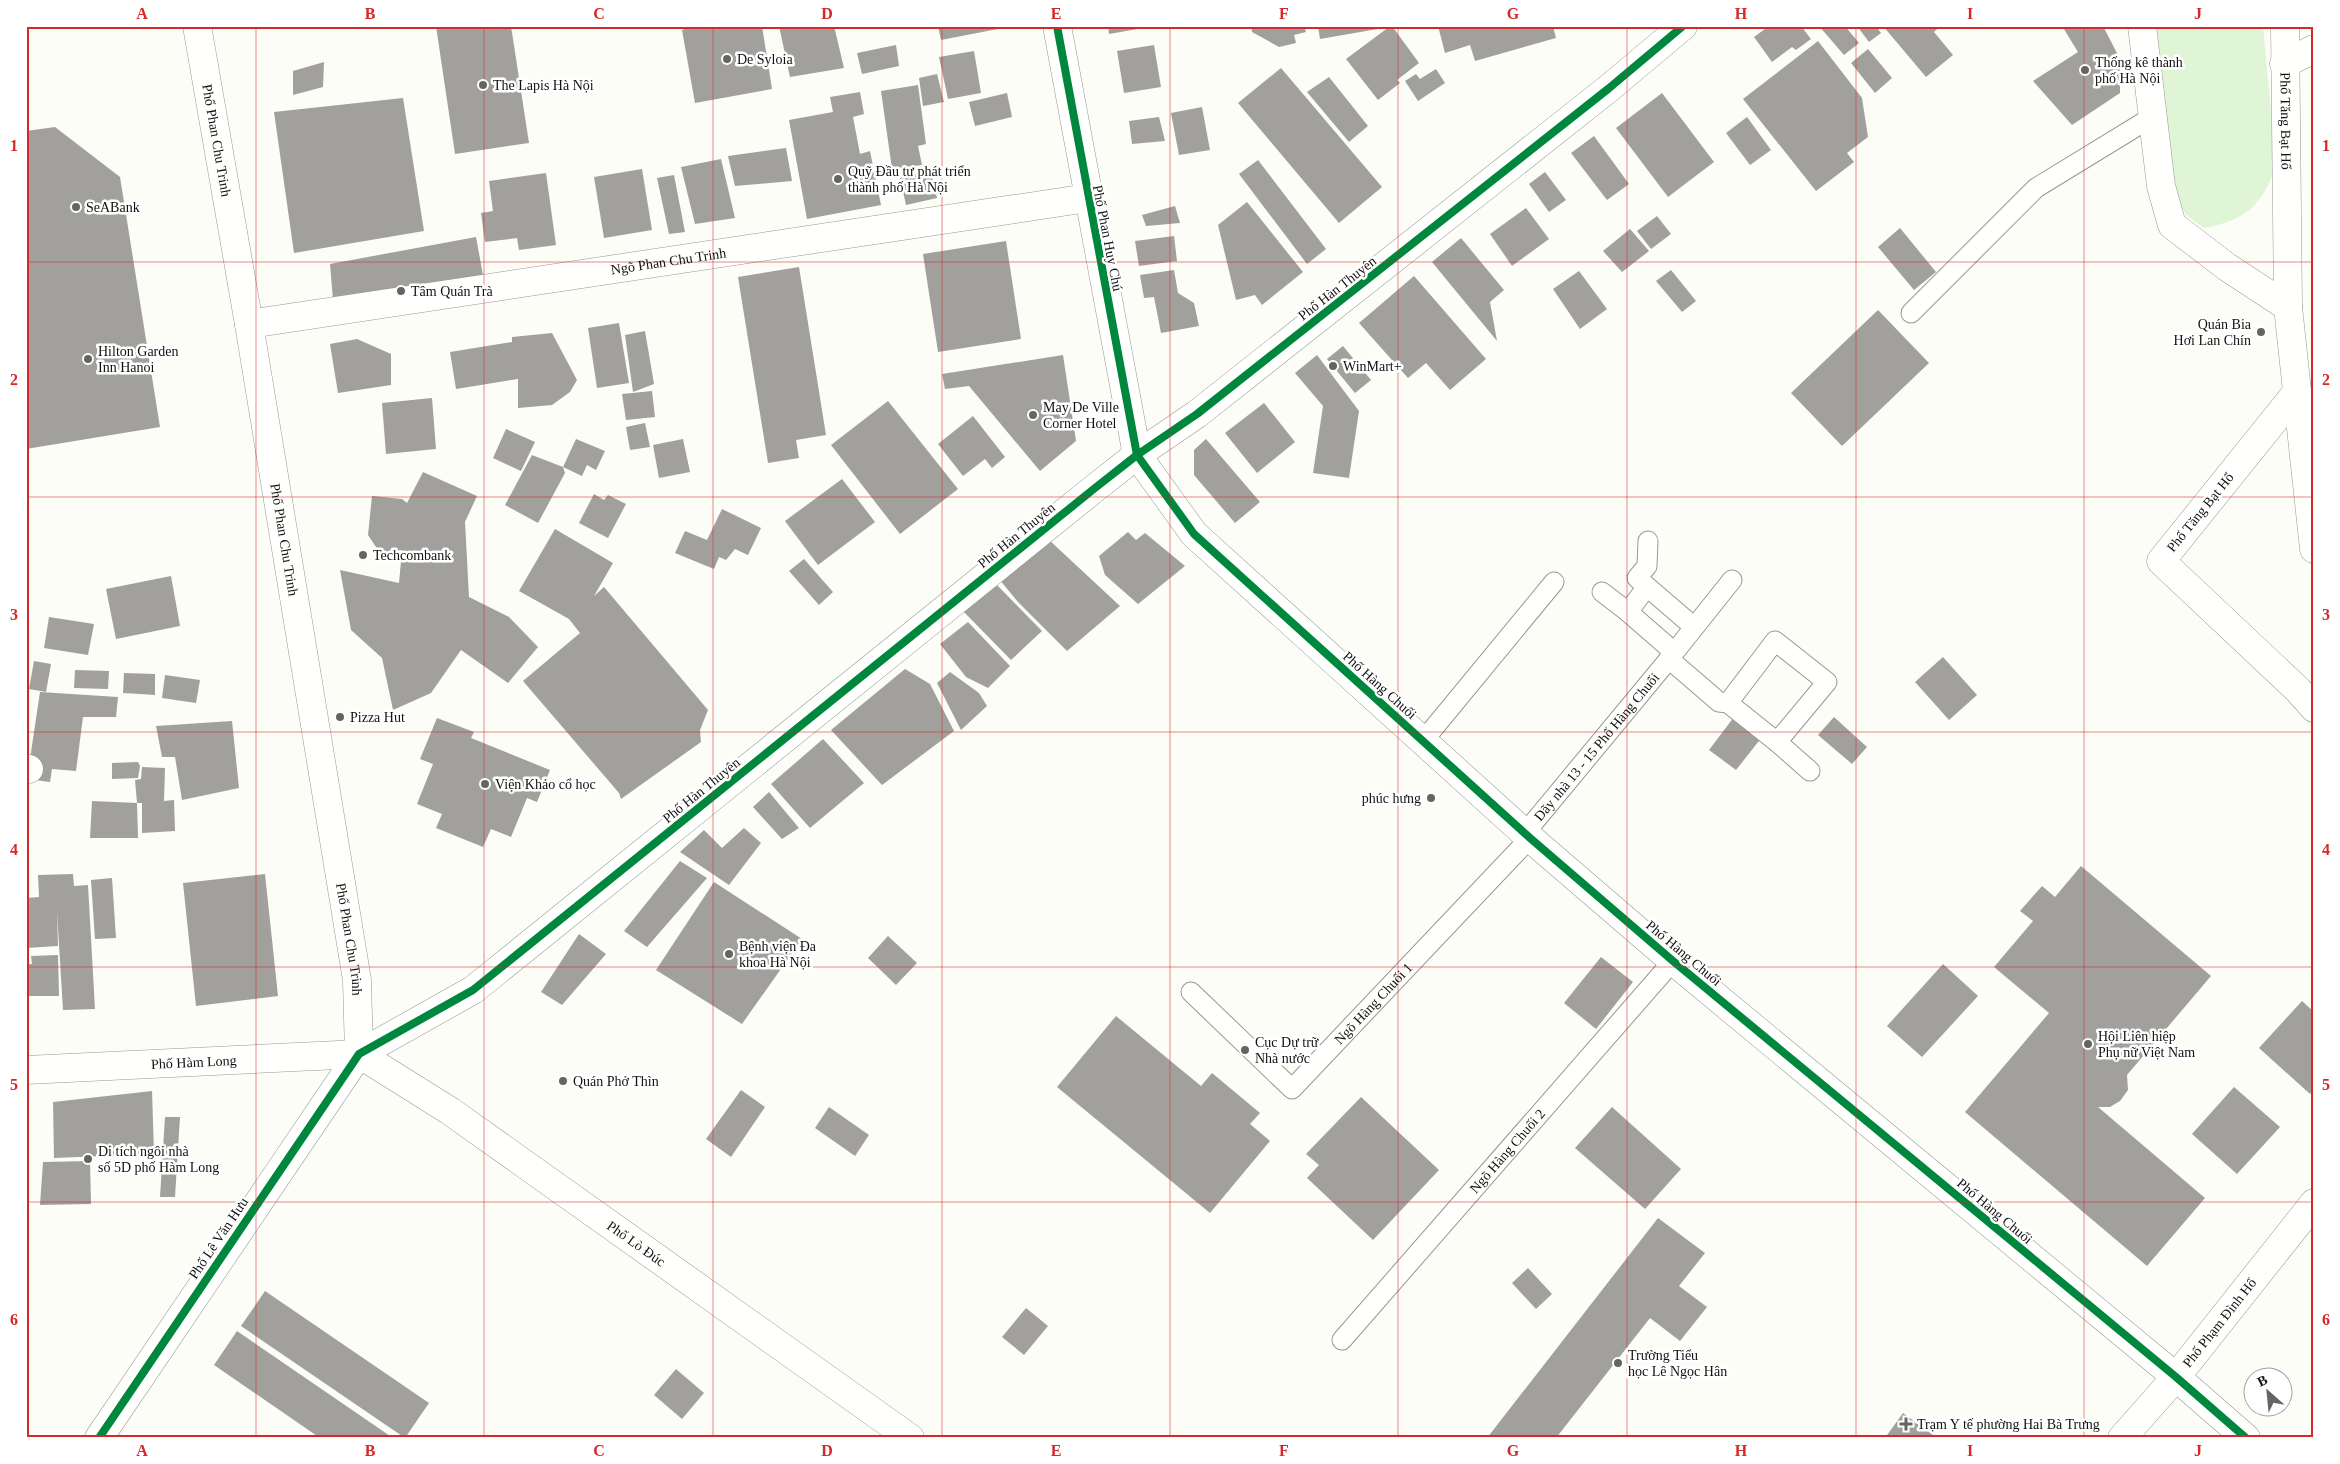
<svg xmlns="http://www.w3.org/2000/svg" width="2340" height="1464" viewBox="0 0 2340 1464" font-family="Georgia,serif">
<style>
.green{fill:#e0f4d6}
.building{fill:#a1a09c}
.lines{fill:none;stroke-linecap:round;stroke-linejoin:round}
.service-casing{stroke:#979795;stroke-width:21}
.minor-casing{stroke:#979795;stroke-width:29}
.tertiary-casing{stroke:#979795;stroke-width:29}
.service{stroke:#fffffe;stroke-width:19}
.minor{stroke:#fffffe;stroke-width:28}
.tertiary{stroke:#fffffe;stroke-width:28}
.cycleway-casing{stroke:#fff;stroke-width:11}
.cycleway{stroke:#00873e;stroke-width:8}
.grid{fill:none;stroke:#d62828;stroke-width:1;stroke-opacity:0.55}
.poi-dot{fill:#646462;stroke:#fff;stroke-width:2}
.labels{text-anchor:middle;stroke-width:5;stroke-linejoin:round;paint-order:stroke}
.poi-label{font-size:14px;fill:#111;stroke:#fff;text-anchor:start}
.street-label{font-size:14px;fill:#111;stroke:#fff}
.neatline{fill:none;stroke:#d62828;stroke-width:2}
.grid-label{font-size:16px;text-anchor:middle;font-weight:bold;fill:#d62828}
</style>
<rect width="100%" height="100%" fill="#fdfdf7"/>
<path class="green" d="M2155 26H2263L2276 165C2262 206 2246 220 2204 228L2186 215 2175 193Z"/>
<g class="building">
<polygon points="436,26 511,26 529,143 455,154"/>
<polygon points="693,26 762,26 772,89 695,103 682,30"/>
<polygon points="779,26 834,26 844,68 790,77"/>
<polygon points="938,26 1002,26 1003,28 941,40"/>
<polygon points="1108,26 1149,26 1149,27 1109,34"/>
<polygon points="1251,26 1304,26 1306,32 1294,35 1296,43 1279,47 1252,32"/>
<polygon points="1318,26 1392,26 1419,63 1397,80 1400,83 1378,100 1346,59 1389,27 1320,39"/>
<polygon points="1438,26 1553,26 1556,38 1475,61 1470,45 1445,53"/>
<polygon points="1769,26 1801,26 1811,39 1796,50 1792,47 1772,62 1754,37"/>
<polygon points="1819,26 1845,26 1859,43 1844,55"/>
<polygon points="1857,26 1876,26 1881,33 1869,42"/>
<polygon points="1883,26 1940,26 1934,32 1953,55 1926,77"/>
<polygon points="2062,26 2103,26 2120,59 2120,93 2072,125 2033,81 2078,52"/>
<polygon points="1818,41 1862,98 1868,137 1847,153 1854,162 1816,191 1743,99"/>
<polygon points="896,45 899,66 862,74 857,53"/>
<polygon points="1154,45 1161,87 1124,93 1117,51"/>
<polygon points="1868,49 1892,78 1875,93 1851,63"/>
<polygon points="974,51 981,93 948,99 939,57"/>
<polygon points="324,62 323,87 293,95 293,71"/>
<polygon points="1281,68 1382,187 1339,223 1238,103"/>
<polygon points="1436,69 1445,83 1418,101 1405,81 1416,74 1420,79"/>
<polygon points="937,74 944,102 923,106 919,78"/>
<polygon points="1329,77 1368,126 1349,142 1307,92"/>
<polygon points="918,85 926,144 918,146 922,165 892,169 881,91"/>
<polygon points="860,92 864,114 853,117 860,154 870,151 881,205 807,219 789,120 833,112 830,97"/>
<polygon points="1007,93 1012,117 975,126 969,102"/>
<polygon points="1662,93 1714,162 1668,197 1616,128"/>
<polygon points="403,98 424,231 294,253 274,112"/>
<polygon points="1202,107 1210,150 1179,155 1171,113"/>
<polygon points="1159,117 1165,141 1132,144 1129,121"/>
<polygon points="1747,117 1771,150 1750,165 1726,133"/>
<polygon points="55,127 120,177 160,427 26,449 26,131"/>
<polygon points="1594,136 1629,184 1607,200 1571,153"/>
<polygon points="786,148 792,181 735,186 728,156"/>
<polygon points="721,159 735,218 695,224 681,167"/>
<polygon points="1258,160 1326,249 1307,264 1239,174"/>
<polygon points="642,169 652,230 604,238 594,177"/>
<polygon points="931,171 937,198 906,205 900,178"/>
<polygon points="1545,172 1566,200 1549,212 1529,184"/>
<polygon points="546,173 556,245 519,250 517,238 485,242 481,213 493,211 489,181"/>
<polygon points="674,175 685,232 669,234 657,178"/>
<polygon points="1247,202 1303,272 1262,305 1255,295 1236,300 1218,225"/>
<polygon points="1175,206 1180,223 1146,226 1142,215"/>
<polygon points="1526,208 1549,239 1512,266 1490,234"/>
<polygon points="1657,216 1671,234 1651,249 1637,231"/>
<polygon points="1900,228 1936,272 1914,290 1878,247"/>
<polygon points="1630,229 1649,251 1622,272 1603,251"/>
<polygon points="1174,236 1177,261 1139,266 1135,241"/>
<polygon points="476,237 483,275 333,300 330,264"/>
<polygon points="1461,238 1504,290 1490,302 1497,341 1432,262"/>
<polygon points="1006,241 1021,339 938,352 923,254"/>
<polygon points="799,267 826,435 796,440 799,458 768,463 738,277"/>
<polygon points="1174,270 1178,293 1194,303 1199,326 1161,333 1154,297 1144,298 1140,275"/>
<polygon points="1671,270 1696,301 1682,312 1656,281"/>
<polygon points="1579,271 1607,309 1580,329 1553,289"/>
<polygon points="1414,276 1486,359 1450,390 1426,363 1408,378 1359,323"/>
<polygon points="1878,310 1929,363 1842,446 1791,393"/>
<polygon points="619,323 629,383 597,388 588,328"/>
<polygon points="645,331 654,384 633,392 625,335"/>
<polygon points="552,333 577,380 570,392 552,405 518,408 518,379 456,389 450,352 512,342 512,337"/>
<polygon points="357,339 391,354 391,385 338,393 330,344"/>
<polygon points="1343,346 1371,380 1355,393 1327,359"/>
<polygon points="1063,355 1076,441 1040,471 969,386 945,389 942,374"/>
<polygon points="1317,355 1359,411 1349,478 1313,473 1323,406 1295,373"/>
<polygon points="652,391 655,417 626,420 622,394"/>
<polygon points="432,398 436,449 386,454 382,403"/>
<polygon points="888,401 958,489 900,534 831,445"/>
<polygon points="1264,403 1295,442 1257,473 1225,433"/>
<polygon points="973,416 1005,457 992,468 985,459 963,476 938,444"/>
<polygon points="645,423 650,447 630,450 626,427"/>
<polygon points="506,429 535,442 521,471 493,458"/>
<polygon points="576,439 605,451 596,470 587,465 582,476 563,467 565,473 538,523 505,505 532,455 563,467"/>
<polygon points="683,439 690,472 659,478 653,445"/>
<polygon points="1206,439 1260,502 1235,523 1194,475 1194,450"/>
<polygon points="423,472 477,496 465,522 469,597 509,617 538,647 508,683 461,650 431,693 393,710 382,658 351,630 340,570 399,583 402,550 380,553 368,535 372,496 402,499 407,503"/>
<polygon points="842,479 875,522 818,565 785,521"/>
<polygon points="594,494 604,500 608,495 626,504 608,538 579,523"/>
<polygon points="722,509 761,528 748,555 735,549 726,560 719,557 714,569 675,553 685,531 707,540"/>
<polygon points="555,529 613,563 594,596 604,587 708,710 700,730 701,742 621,799 619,793 523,681 580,633 569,619 519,591"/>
<polygon points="1128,532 1136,540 1145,533 1185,566 1138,604 1105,575 1099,556"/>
<polygon points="1048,539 1120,606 1067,651 1018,602 999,579"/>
<polygon points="804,559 833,592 819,605 789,571"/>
<polygon points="171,576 180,626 116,639 106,589"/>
<polygon points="997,585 1042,631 1011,660 962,610"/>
<polygon points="49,617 94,624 88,655 44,648"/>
<polygon points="968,622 1010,666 988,688 966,677 940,644"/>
<polygon points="1943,657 1977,695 1949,720 1915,682"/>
<polygon points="34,661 51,664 46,692 29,689"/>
<polygon points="905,669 930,684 954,731 882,785 831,730"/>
<polygon points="75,670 109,671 108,689 74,688"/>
<polygon points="950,672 979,693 987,706 961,730 937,683"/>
<polygon points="124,673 155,674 155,695 123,693"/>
<polygon points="165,675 200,680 196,703 162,698"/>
<polygon points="40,692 118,697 116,717 83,717 76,771 52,769 50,782 27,779"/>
<polygon points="1734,717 1762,737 1736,770 1709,750"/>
<polygon points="1834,717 1867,747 1852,764 1818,735"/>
<polygon points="437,718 474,732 471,738 550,770 537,802 527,798 511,837 491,829 483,847 436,828 442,814 417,804 433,764 420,759"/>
<polygon points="232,721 239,788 182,800 175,757 162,757 156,726"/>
<polygon points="823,739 864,783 810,828 771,784"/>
<polygon points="138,762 140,766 138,778 112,779 112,763"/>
<polygon points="142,767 165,768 164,801 174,800 175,831 142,833 142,803 137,803 138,838 90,838 92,801 137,803 135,780 141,779"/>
<polygon points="769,792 799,828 782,839 753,807"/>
<polygon points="744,828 761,843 729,885 680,852 704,830 722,848"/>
<polygon points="680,861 707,878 647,947 624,931"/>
<polygon points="2081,866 2211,976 2127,1075 2128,1090 2120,1101 2110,1107 2098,1107 2205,1198 2147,1266 1965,1112 2049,1013 1994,967 2033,921 2020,911 2042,886 2055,897"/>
<polygon points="73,874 74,886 88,885 95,1009 63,1010 57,912 58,946 26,948 26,898 39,897 38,875"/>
<polygon points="265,874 278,996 196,1006 183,883"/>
<polygon points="112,878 116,938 95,939 91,880"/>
<polygon points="714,882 802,939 742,1024 656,970"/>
<polygon points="579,934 606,954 562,1005 541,992"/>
<polygon points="888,936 917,963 896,985 868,958"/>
<polygon points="58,955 59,996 26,996 26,964 32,964 31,956"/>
<polygon points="1601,957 1633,982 1596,1029 1564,1003"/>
<polygon points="1943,964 1978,996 1922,1057 1887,1026"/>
<polygon points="2302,1001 2314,1012 2314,1089 2310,1094 2259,1048"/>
<polygon points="1116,1016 1201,1086 1212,1073 1260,1113 1250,1124 1270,1141 1210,1213 1057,1087"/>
<polygon points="2234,1087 2280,1127 2237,1174 2192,1134"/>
<polygon points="741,1090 765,1107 731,1157 706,1139"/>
<polygon points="152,1091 154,1154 54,1158 53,1102"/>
<polygon points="1361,1097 1439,1170 1373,1240 1307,1178 1319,1165 1306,1154"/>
<polygon points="829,1107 869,1135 855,1156 815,1128"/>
<polygon points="1612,1107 1681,1169 1645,1209 1575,1148"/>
<polygon points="165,1117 180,1117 175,1197 160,1197"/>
<polygon points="90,1161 91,1204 40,1205 43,1162"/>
<polygon points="1658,1218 1705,1253 1679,1286 1707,1307 1680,1341 1650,1318 1556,1438 1487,1438"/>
<polygon points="1528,1268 1552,1294 1536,1309 1512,1283"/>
<polygon points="265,1291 429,1403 405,1438 241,1326"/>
<polygon points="1026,1308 1048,1326 1024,1355 1002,1337"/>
<polygon points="237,1331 393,1438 320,1438 214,1365"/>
<polygon points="676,1369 704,1393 682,1419 654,1395"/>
<polygon points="1903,1413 1933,1435 1937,1438 1885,1438"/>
</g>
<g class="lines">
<g class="service-casing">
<g id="service">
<polyline points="1911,313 2036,188 2152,117"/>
<polyline points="1648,541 1647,566 1637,578 1694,627"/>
<polyline points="1602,592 1628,612"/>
<polyline points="1643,592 1628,612 1674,652"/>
<polyline points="1669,659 1732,580"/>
<polyline points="1423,741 1554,582"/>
<polyline points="1777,742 1810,771"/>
<path id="s1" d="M1525 833 1669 659 1719 702 1728 703 1777 742 1827 682 1775 641 1728 703"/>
<path id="s2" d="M1191 992 1292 1089 1530 838"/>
<path id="s3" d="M1342 1340 1673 961"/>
</g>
</g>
<g class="minor-casing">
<g id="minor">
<polyline points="1057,26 1137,455 1194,534 1530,838 1673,961 2176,1377 2246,1438"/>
<polyline points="2142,26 2161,186 2172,225 2227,267 2288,307"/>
<path id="s4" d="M249 324 1088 198"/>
<polyline points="2297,392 2161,561 2298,690 2314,708"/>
<polyline points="26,768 29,769"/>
<path id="s5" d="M26 1070 359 1054"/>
<path id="s6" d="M2122 1438 2176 1377 2314 1203"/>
</g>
</g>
<g class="tertiary-casing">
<g id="tertiary">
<path id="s7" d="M197 26 249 324 357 980 359 1054"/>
<path id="s8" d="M2285 26 2288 307 2314 549"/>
<polyline points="2284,64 2314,49"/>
<path id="s9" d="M359 1054 450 1111 910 1438"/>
<polyline points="99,1438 359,1054 473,990 1095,488 1137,455 1197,414 1608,89 1683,26"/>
</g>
</g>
<use href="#service" class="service"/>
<use href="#minor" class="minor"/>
<use href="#tertiary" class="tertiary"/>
<g class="cycleway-casing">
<g id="cycleway">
<polyline points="1057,26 1137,455 1194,534 1530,838 1673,961 2176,1377 2246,1438"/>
<polyline points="99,1438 359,1054 473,990 1095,488 1137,455 1197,414 1608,89 1683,26"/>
</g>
</g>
<use href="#cycleway" class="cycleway"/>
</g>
<path class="grid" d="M256 26V1438M484 26V1438M713 26V1438M942 26V1438M1170 26V1438M1398 26V1438M1627 26V1438M1856 26V1438M2084 26V1438M26 262H2314M26 497H2314M26 732H2314M26 967H2314M26 1202H2314"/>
<g class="poi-dot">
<circle cx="727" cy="59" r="5"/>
<circle cx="2085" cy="70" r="5"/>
<circle cx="483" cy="85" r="5"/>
<circle cx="838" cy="179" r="5"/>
<circle cx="76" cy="207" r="5"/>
<circle cx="401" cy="291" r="5"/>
<circle cx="2261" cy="332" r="5"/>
<circle cx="88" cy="359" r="5"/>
<circle cx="1333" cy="366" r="5"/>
<circle cx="1033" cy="415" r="5"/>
<circle cx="363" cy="555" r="5"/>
<circle cx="340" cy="717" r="5"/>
<circle cx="485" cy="784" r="5"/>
<circle cx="1431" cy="798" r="5"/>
<circle cx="729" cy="954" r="5"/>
<circle cx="2088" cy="1044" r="5"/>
<circle cx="1245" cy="1050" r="5"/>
<circle cx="563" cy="1081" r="5"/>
<circle cx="88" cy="1159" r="5"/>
<circle cx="1618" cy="1363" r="5"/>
<path d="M1903.5 1416.5h5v5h5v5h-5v5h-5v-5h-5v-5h5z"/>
</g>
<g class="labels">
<g class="poi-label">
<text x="737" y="64">De Syloia</text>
<text x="2095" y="67">Thống kê thành<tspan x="2095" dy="16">phố Hà Nội</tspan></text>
<text x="493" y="90">The Lapis Hà Nội</text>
<text x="848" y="176">Quỹ Đầu tư phát triển<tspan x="848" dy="16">thành phố Hà Nội</tspan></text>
<text x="86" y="212">SeABank</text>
<text x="411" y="296">Tâm Quán Trà</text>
<text x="2251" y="329" text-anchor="end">Quán Bia<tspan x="2251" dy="16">Hơi Lan Chín</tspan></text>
<text x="98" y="356">Hilton Garden<tspan x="98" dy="16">Inn Hanoi</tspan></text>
<text x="1343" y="371">WinMart+</text>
<text x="1043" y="412">May De Ville<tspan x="1043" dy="16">Corner Hotel</tspan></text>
<text x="373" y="560">Techcombank</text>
<text x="350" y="722">Pizza Hut</text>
<text x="495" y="789">Viện Khảo cổ học</text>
<text x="1421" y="803" text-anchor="end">phúc hưng</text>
<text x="739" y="951">Bệnh viện Đa<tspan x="739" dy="16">khoa Hà Nội</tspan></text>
<text x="2098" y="1041">Hội Liên hiệp<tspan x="2098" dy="16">Phụ nữ Việt Nam</tspan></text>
<text x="1255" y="1047">Cục Dự trữ<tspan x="1255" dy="16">Nhà nước</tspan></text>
<text x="573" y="1086">Quán Phở Thìn</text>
<text x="98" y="1156">Di tích ngôi nhà<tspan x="98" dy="16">số 5D phố Hàm Long</tspan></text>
<text x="1628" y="1360">Trường Tiểu<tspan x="1628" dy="16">học Lê Ngọc Hân</tspan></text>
<text x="1917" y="1429">Trạm Y tế phường Hai Bà Trưng</text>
</g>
<g class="street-label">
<text dy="5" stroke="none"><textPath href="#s8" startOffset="95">Phố Tăng Bạt Hổ</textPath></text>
<text dy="5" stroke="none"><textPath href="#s7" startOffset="116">Phố Phan Chu Trinh</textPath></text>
<text transform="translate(1108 238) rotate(79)" y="5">Phố Phan Huy Chú</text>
<text dy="5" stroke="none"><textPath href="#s4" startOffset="424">Ngõ Phan Chu Trinh</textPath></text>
<text transform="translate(1337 288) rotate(-38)" y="5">Phố Hàn Thuyên</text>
<text transform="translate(2200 512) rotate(-51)" y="5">Phố Tăng Bạt Hổ</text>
<text transform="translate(1016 535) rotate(-39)" y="5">Phố Hàn Thuyên</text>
<text dy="5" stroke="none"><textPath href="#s7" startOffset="521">Phố Phan Chu Trinh</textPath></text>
<text transform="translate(1380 685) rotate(42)" y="5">Phố Hàng Chuối</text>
<text dy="5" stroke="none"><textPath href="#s1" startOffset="112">Dãy nhà 13 - 15 Phố Hàng Chuối</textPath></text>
<text transform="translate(701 790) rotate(-39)" y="5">Phố Hàn Thuyên</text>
<text dy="5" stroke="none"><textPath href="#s7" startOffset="926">Phố Phan Chu Trinh</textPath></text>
<text transform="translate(1684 953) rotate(40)" y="5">Phố Hàng Chuối</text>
<text dy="5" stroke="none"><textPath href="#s2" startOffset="258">Ngõ Hàng Chuối 1</textPath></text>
<text dy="5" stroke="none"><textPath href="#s5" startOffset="168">Phố Hàm Long</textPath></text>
<text dy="5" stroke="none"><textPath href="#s3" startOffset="251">Ngõ Hàng Chuối 2</textPath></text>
<text transform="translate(1995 1211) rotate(40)" y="5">Phố Hàng Chuối</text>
<text transform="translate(218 1238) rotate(-56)" y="5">Phố Lê Văn Hưu</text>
<text dy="5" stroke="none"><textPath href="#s9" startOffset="336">Phố Lò Đúc</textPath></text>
<text dy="5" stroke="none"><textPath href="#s6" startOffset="151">Phố Phạm Đình Hổ</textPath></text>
</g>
</g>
<rect width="2340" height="1464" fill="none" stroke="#ffffff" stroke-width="55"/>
<g transform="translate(2268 1392) rotate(333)"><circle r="24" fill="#ffffff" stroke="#a0a0a0"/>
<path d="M0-4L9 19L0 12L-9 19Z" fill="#646462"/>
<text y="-8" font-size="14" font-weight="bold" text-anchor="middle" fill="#111111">B</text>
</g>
<rect x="28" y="28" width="2284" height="1408" class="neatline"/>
<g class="grid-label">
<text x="142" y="19">A</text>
<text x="370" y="19">B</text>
<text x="599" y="19">C</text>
<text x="827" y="19">D</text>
<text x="1056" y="19">E</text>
<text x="1284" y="19">F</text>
<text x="1513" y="19">G</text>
<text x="1741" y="19">H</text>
<text x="1970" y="19">I</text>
<text x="2198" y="19">J</text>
<text x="14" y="151">1</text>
<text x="2326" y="151">1</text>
<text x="14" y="385">2</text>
<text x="2326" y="385">2</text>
<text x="14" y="620">3</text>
<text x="2326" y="620">3</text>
<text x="14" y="855">4</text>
<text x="2326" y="855">4</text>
<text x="14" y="1090">5</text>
<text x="2326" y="1090">5</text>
<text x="14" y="1325">6</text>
<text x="2326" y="1325">6</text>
<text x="142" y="1456">A</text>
<text x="370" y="1456">B</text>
<text x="599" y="1456">C</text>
<text x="827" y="1456">D</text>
<text x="1056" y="1456">E</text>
<text x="1284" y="1456">F</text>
<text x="1513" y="1456">G</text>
<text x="1741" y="1456">H</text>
<text x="1970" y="1456">I</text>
<text x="2198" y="1456">J</text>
</g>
</svg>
